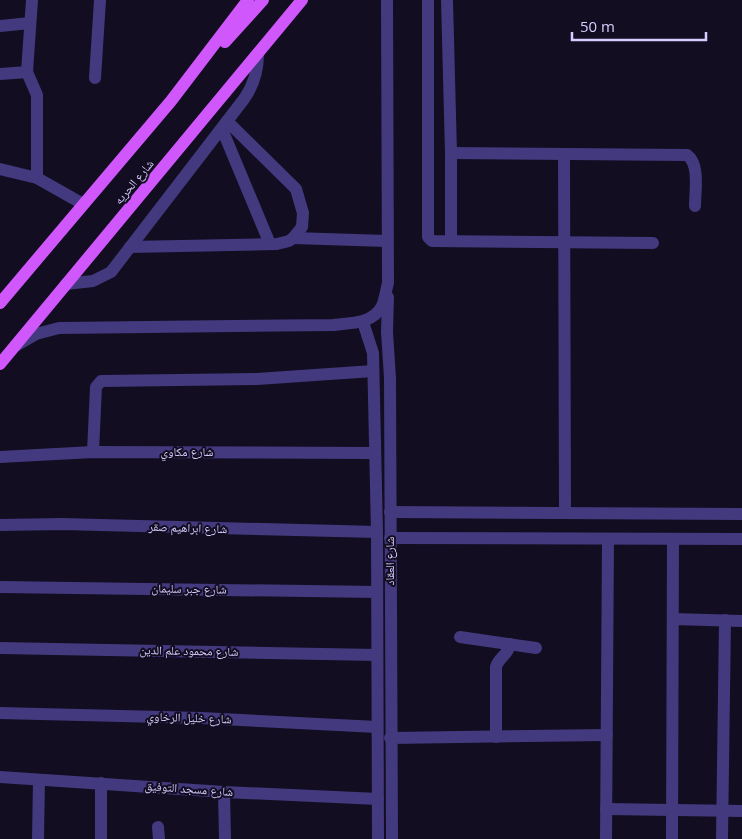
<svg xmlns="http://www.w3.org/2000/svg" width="742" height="839" viewBox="0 0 742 839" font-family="'Open Sans','Noto Naskh Arabic',sans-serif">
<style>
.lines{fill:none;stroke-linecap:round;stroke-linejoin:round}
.minor{stroke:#43397e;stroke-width:12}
.major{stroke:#cf57fb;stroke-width:12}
.labels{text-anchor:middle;stroke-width:4;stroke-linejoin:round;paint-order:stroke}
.street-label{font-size:12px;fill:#d8cdfe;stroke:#120d20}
</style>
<rect width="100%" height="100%" fill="#120d20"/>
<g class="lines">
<g class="minor">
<polyline points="32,0 27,72 37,95 37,178"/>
<polyline points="428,0 428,237 432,241 653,243"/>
<polyline points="447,0 451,153 451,241"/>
<polyline points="0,26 30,23"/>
<polyline points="0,74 27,72"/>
<polyline points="95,78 100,0"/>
<polyline points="222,129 270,244"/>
<path d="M451 153 687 155C700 164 695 191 695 206"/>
<polyline points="564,154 565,513"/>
<polyline points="0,169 37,178 83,204"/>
<polyline points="293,238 387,241"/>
<polyline points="130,247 277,244 289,241 293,238 302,227 303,213 296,189 227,121"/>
<path d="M66 284 93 281 111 272 244 99C254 85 258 71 258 54"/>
<polyline points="388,297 387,332 390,378 392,839"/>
<polyline points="363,322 373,353 377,532 378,839"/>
<path d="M17 345 36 334 59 328 333 325C350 323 373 324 382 306 385 299 386 290 388 283L387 0"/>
<polyline points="93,452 96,387 101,381 257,379 373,371"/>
<polyline points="0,457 93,452 375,453"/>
<polyline points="390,512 742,514"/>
<polyline points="0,525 62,524 377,532"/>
<polyline points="390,538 742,539"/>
<polyline points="0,587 377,592"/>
<polyline points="673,619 742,621"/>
<polyline points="460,637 536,648"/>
<polyline points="0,648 377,655"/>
<polyline points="0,713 201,718 377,727"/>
<path d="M496 737V667C498 657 509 655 510 644"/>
<polyline points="390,738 607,735"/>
<polyline points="0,777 224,792 378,799"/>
<polyline points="224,792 225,839"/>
<polyline points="606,809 742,811"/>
<polyline points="158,827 159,839"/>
<polyline points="38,839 39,780"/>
<polyline points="101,839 101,783"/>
<polyline points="606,839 608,539"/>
<polyline points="672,839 673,539"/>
<polyline points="722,839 725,620"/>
</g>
<g class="major">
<polyline points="225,42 263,0"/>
<polyline points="0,303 171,101 248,0"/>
<polyline points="0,364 302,0"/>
</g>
</g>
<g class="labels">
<g class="street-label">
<text transform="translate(134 182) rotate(-50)" y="4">شارع الحريه</text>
<text x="187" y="456">شارع مكاوي</text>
<text transform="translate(188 528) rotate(2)" y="4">شارع ابراهيم صقر</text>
<text transform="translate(390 561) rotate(-90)" y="4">شارع العقاد</text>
<text transform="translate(189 589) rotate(1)" y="4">شارع جبر سليمان</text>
<text transform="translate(189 651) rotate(1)" y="4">شارع محمود علم الدين</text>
<text transform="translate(189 718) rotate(2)" y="4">شارع خليل الرخاوي</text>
<text transform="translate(189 789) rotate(4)" y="4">شارع مسجد التوفيق</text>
</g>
</g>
<path d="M572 32v8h134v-8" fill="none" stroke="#d8cdfe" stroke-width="2.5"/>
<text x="580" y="32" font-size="15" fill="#d8cdfe" stroke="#120d20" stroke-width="4" paint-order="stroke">50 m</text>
</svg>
